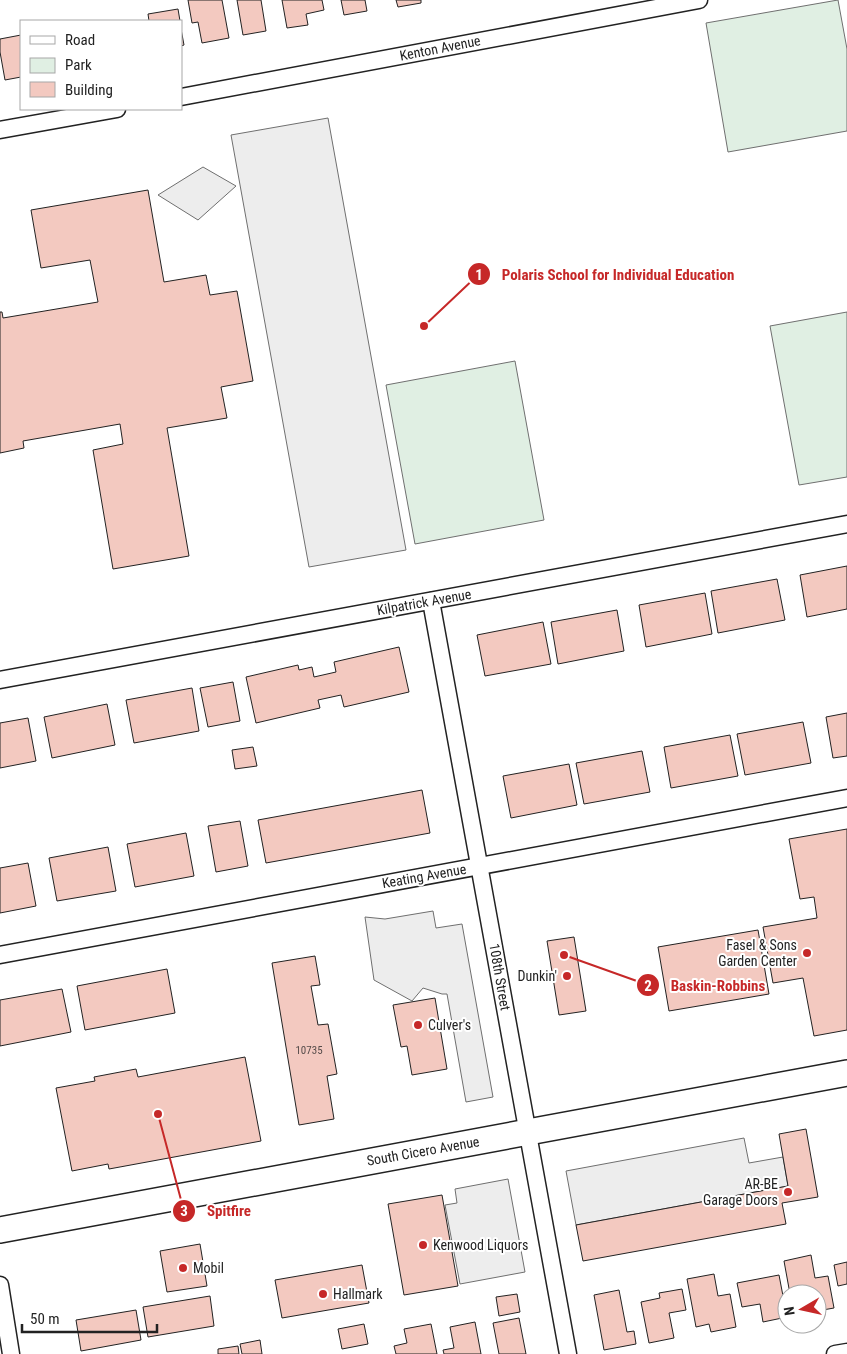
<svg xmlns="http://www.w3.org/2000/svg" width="847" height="1354" viewBox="0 0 847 1354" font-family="'Roboto Condensed',sans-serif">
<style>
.green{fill:#e0efe3;stroke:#6f6f6f}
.parking{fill:#ededed;stroke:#6f6f6f}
.building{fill:#f3c9c0;stroke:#222}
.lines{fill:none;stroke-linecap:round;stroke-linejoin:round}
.street-casing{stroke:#222;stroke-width:19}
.primary-casing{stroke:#222;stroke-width:28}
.street{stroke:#fff;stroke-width:16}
.primary{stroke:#fff;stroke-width:25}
.poi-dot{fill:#c62828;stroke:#fff;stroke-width:2}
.labels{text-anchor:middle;stroke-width:4;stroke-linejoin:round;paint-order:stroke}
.number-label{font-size:11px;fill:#564c4a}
.street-label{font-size:14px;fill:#222;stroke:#fff}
.poi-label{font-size:14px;fill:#222;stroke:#fff;text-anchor:start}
.leader{fill:none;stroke:#c62828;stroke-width:2}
.callout-dot{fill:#c62828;stroke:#fff;stroke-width:2}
.mark-label{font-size:15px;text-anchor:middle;font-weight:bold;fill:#fff}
.callout-label{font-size:15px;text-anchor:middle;font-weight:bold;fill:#c62828;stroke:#fff;stroke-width:4;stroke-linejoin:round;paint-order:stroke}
</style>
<rect width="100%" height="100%" fill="#fff"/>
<g class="green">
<polygon points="838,0 847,49 847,131 728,152 706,23"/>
<polygon points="847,312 847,477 799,485 770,326"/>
<polygon points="515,361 544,520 415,544 386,385"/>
</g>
<g class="parking">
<polygon points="328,118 406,550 309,567 231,135"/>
<polygon points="203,167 236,186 198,220 158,195"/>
<polygon points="433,911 436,928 462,924 493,1097 466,1102 447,994 442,994 423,988 412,1001 374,980 365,917 385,919"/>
<polygon points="744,1138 749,1163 783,1157 788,1186 576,1225 566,1171"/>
<polygon points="508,1179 525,1272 460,1284 445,1205 457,1203 455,1189"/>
</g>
<g class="building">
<polygon points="188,0 222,0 229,38 202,43 198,22 192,23"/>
<polygon points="237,0 261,0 266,31 243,35"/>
<polygon points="282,0 322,0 324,10 306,14 308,25 287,28"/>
<polygon points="341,0 365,0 367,11 344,15"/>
<polygon points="396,0 421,0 421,3 398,7"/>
<polygon points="178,9 180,21 149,21 148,14"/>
<polygon points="181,29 184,45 181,46"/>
<polygon points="21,35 21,77 5,80 0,52 0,39"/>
<polygon points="148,190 164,282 206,275 210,295 237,291 253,381 221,387 227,418 167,428 189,556 113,569 93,450 123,444 120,424 23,441 24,448 0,453 0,312 2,312 3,318 98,302 90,260 41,268 31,210"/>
<polygon points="847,566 847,609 807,617 800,575"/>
<polygon points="777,579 785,620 718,633 711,591"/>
<polygon points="705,593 712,634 646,647 639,605"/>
<polygon points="617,610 624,651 558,664 551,622"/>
<polygon points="543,622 551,664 485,676 477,635"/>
<polygon points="399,647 409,692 344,707 341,695 318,700 320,708 256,723 246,677 298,665 299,670 312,667 314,677 336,672 334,662"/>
<polygon points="233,682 240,721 208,727 200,688"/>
<polygon points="192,688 199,731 134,743 126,700"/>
<polygon points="107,704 115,745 52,758 44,717"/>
<polygon points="847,713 847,756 833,758 826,717"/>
<polygon points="28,718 36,761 0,768 0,723"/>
<polygon points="803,722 811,763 745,775 737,734"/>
<polygon points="730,735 738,776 671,788 664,747"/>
<polygon points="253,747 257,766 235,769 232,750"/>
<polygon points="642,751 650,792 584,804 576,763"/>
<polygon points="569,764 577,805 511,818 503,776"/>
<polygon points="422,790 430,833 266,863 258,820"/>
<polygon points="240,821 248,866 216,872 208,826"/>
<polygon points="847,829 847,1030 814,1036 803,978 773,983 763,927 817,918 814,897 800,899 789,839"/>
<polygon points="186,833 194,876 135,887 127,844"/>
<polygon points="108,847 116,891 57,901 49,858"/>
<polygon points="28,863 36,906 0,913 0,868"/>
<polygon points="758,930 769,994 669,1011 658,947"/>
<polygon points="574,937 586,1011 559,1015 547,941"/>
<polygon points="315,956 320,985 311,986 318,1025 328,1024 337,1074 327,1076 334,1119 299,1125 272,963"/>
<polygon points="167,969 175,1013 85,1030 77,986"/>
<polygon points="62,989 71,1032 0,1046 0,1000"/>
<polygon points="435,998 447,1069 412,1075 407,1046 401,1047 393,1005"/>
<polygon points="245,1057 261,1141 109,1169 108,1164 72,1171 56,1088 95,1081 94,1077 136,1069 138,1077"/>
<polygon points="806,1129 818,1197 782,1203 786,1224 583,1261 576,1225 788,1186 779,1134"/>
<polygon points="442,1195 458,1286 404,1295 388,1204"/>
<polygon points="200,1244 207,1286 167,1292 160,1251"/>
<polygon points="811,1255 815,1278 828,1276 834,1308 817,1311 817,1294 790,1294 784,1261"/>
<polygon points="847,1262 847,1284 838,1286 834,1265"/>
<polygon points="362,1265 369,1303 282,1318 275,1280"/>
<polygon points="714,1274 718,1296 730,1294 736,1327 711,1332 709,1324 696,1327 687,1279"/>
<polygon points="779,1275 787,1317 763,1322 760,1304 742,1307 737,1283"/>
<polygon points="682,1289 686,1310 669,1313 674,1338 649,1343 641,1302 660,1298 659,1293"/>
<polygon points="619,1290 627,1332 634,1331 636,1344 604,1350 594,1295"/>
<polygon points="517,1294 520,1312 499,1316 496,1297"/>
<polygon points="210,1296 214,1326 148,1337 143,1307"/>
<polygon points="136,1310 141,1340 81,1351 76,1320"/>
<polygon points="519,1318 526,1354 499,1354 493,1323"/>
<polygon points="475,1322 481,1354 444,1354 443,1350 454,1348 450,1327"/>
<polygon points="364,1324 368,1344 342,1349 338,1329"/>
<polygon points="431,1324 437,1354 396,1354 394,1346 407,1343 404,1329"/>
<polygon points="260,1340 262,1354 242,1354 240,1344"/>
<polygon points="238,1346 239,1354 218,1354 218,1349"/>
</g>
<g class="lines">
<g class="street-casing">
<g id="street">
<polyline points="181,97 699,0"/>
<polyline points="0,130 117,109"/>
<polyline points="431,601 568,1354"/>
<polyline points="0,680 847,524"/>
<polyline points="0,955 847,798"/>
<polyline points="0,1285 11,1354"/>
<polyline points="835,1354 847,1352"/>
</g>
</g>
<g class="primary-casing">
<polyline id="primary" points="0,1230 847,1073"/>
</g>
<use href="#street" class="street"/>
<use href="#primary" class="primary"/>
</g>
<g class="poi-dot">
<circle cx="807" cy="953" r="5"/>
<circle cx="567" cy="976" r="5"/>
<circle cx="418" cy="1025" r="5"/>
<circle cx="788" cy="1192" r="5"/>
<circle cx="423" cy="1245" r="5"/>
<circle cx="183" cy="1268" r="5"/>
<circle cx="323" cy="1294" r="5"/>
</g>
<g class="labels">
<g class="number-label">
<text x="309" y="1054">10735</text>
</g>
<g class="street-label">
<text transform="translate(440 48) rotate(-11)" y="5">Kenton Avenue</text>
<text transform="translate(424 602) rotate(-10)" y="5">Kilpatrick Avenue</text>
<text transform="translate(424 876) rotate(-10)" y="5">Keating Avenue</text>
<text transform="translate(500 977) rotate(80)" y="5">108th Street</text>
<text transform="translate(423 1151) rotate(-10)" y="5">South Cicero Avenue</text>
</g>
<g class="poi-label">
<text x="797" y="950" text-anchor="end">Fasel &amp; Sons<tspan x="797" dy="16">Garden Center</tspan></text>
<text x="557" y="981" text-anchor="end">Dunkin'</text>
<text x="428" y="1030">Culver's</text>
<text x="778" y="1189" text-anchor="end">AR-BE<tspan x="778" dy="16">Garage Doors</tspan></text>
<text x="433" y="1250">Kenwood Liquors</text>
<text x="193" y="1273">Mobil</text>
<text x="333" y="1299">Hallmark</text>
</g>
</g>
<path class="leader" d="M424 326L479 274M564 955L648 985M158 1114L184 1211"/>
<g class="callout-dot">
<circle cx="424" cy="326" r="5"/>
<circle cx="564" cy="955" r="5"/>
<circle cx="158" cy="1114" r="5"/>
<circle cx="479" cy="274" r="12"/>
<circle cx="648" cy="985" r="12"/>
<circle cx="184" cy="1211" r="12"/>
</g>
<g class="mark-label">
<text x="479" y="280">1</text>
<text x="648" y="991">2</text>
<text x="184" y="1216">3</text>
</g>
<g class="callout-label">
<text x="618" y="280">Polaris School for Individual Education</text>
<text x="718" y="991">Baskin-Robbins</text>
<text x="229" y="1216">Spitfire</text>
</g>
<rect x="20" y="20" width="162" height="90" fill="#ffffff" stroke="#a7a7a7"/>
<rect x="30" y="36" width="25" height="8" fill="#ffffff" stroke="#a7a7a7"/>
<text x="65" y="45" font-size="15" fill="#222222">Road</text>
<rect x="30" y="58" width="25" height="15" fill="#e0efe3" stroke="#a7a7a7"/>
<text x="65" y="70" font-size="15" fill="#222222">Park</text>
<rect x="30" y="82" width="25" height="15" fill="#f3c9c0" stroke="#a7a7a7"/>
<text x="65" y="95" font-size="15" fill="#222222">Building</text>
<g transform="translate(802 1309) rotate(261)"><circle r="24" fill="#ffffff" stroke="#a7a7a7"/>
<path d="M0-4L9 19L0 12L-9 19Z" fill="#c62828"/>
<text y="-8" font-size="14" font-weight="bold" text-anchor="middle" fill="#222222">N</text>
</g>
<path d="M22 1324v8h135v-8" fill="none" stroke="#222222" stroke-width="2.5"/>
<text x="30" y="1324" font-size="15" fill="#222222" stroke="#ffffff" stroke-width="4" paint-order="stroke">50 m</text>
</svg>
